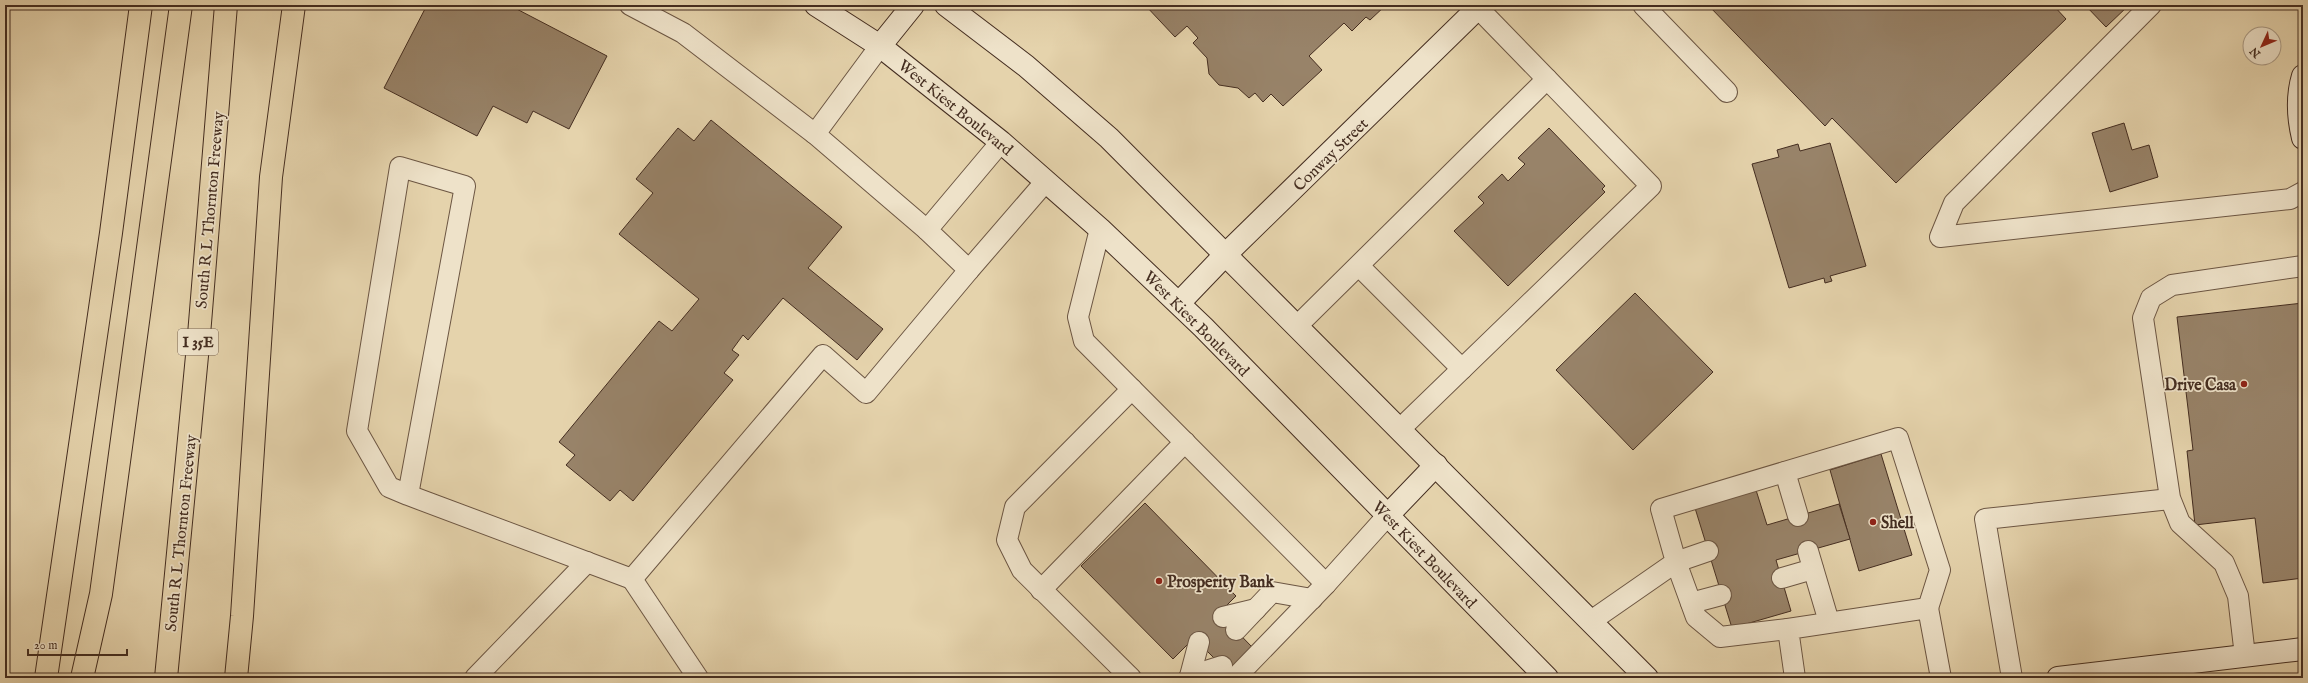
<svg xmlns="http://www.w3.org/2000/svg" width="2308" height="683" viewBox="0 0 2308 683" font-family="'IM FELL English',serif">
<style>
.building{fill:#988369;stroke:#442d20}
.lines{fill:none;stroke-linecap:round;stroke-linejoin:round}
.lane-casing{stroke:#6c5643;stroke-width:22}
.secondary-casing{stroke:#442d20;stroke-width:24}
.highway-casing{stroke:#442d20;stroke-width:24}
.lane{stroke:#eee2c9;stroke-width:20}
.secondary{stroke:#eee2c9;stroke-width:22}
.highway{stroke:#e5d3ac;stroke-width:22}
.poi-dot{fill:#8f2418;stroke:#eee2c9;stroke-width:1.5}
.labels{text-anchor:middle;stroke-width:3.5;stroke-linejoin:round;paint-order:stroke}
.shield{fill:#eee2c9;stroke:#776353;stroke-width:1}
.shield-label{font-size:15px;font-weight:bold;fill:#442d20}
.street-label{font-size:16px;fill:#442d20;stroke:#eee2c9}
.poi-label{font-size:16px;font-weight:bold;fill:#442d20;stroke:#eee2c9;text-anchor:start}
</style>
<rect width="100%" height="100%" fill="#e5d3ac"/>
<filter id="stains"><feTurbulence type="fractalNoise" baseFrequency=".005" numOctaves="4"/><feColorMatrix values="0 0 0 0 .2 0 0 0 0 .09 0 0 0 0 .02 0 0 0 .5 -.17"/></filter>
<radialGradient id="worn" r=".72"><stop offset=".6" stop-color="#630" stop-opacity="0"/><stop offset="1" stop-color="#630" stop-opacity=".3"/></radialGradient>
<g class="building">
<polygon points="427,5 509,5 607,56 569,129 533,111 527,123 493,106 477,136 384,88"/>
<polygon points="1145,5 1386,5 1370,20 1366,17 1352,31 1344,23 1309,56 1322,70 1283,106 1271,94 1263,102 1255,93 1249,98 1238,88 1219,85 1209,74 1207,58 1193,43 1198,38 1187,26 1175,37"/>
<polygon points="1708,5 2053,5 2066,19 1896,183 1832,118 1825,126"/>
<polygon points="2085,5 2129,5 2106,27"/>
<polygon points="711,120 842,227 808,268 883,329 857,360 783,298 748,340 743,335 732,350 739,355 724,373 733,380 633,501 620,490 610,501 566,465 575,455 559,442 659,321 672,331 699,299 619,234 653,193 636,179 678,128 694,141"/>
<polygon points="2124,123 2132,150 2149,145 2158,177 2110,192 2092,133"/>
<polygon points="1549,128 1605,186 1602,189 1605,192 1508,286 1454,231 1484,203 1478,197 1502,174 1508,181 1525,164 1518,158"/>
<polygon points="1830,143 1866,266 1830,276 1832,281 1825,283 1824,278 1789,288 1752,164 1779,157 1777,150 1798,144 1800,151"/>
<polygon points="1635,293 1713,372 1633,450 1556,370"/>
<polygon points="2303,303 2303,578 2263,583 2255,518 2195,525 2187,451 2193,450 2177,317"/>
<polygon points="1881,454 1912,555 1859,571 1830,470"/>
<polygon points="1756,490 1767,525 1839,504 1850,539 1776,560 1791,611 1732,628 1695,508"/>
<polygon points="1145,503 1236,596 1219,613 1252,647 1227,671 1194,638 1173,659 1081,566"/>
</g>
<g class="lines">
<g class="lane-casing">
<g id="lane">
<polyline points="630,5 683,33 815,134 927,230"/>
<polyline points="1643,5 1727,92"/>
<polyline points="2151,5 1954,203 1940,237 2290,199 2303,192"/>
<polyline points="815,134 880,46"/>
<polyline points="1100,229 1078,317 1084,341 1326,584 1388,515"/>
<polyline points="1359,266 1462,369"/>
<polyline points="969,270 1046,181"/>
<polyline points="1297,326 1547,79"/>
<polyline points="1400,429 1651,186 1478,8"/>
<polyline points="1785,472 1798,516"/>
<polyline points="408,495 465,186 400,167 357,431 389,487 408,495 632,579 823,355 866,393 969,270 927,230 1001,142"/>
<polyline points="1708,551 1676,562 1696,617 1720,637 1788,629"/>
<polyline points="1808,551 1829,622"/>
<polyline points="1782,578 1813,569"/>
<polyline points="632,579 698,678"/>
<polyline points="1041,590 1185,442"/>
<polyline points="1691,603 1721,595"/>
<polyline points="1223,617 1256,609"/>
<polyline points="1591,621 1676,562 1661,509 1898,438 1940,570 1928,608"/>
<polyline points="1236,630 1272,592 1312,599"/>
<polyline points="2245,656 2238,596 2224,563 2180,523 2170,498 2143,318 2151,298 2172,285 2303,266"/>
<polyline points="1190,676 1199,642"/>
<polyline points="1190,676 1222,666"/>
<polyline points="475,678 587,562"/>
<polyline points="1131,678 1022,570 1007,540 1015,507 1132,389"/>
<polyline points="1235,678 1326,584"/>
<polyline points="1795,678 1788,629 1928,608 1941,678"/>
<polyline points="2012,678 1985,519 2170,499"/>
</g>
</g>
<g class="secondary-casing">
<g id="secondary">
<polyline points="816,5 880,46 1001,142 1100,229 1203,327 1547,678"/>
<polyline points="946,5 1026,66 1109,138 1647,678"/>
<polyline points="880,46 913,5"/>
<path d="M2303 76C2297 96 2298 117 2303 138"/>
<polyline points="1179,303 1226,254 1481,5"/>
<polyline points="1388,515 1436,465"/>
<polyline points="2058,678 2303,649"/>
</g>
</g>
<g class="highway-casing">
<g id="highway">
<polyline points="46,678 111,233 141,5"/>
<polyline points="82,678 101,594 181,5"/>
<polyline points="166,678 199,335 226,5"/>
<polyline points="236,678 242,616 271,177 294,5"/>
</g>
</g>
<use href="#lane" class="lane"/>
<use href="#secondary" class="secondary"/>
<use href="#highway" class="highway"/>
</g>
<g class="poi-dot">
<circle cx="2244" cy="384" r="4"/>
<circle cx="1873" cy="522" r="4"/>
<circle cx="1159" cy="581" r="4"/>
</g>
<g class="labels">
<rect class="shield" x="178" y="329" width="40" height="26" rx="3"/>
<g class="shield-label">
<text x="198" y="347">I 35E</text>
</g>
<g class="street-label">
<text transform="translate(956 107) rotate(39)" y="6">West Kiest Boulevard</text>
<text transform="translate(1330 154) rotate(-44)" y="6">Conway Street</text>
<text transform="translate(209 210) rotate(-85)" y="6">South R L Thornton Freeway</text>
<text transform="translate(1197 323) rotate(45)" y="6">West Kiest Boulevard</text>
<text transform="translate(180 533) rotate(-84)" y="6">South R L Thornton Freeway</text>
<text transform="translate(1425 554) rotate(46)" y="6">West Kiest Boulevard</text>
</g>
<g class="poi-label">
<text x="2236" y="390" text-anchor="end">Drive Casa</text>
<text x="1881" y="528">Shell</text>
<text x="1167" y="587">Prosperity Bank</text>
</g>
</g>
<rect width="2308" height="683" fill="none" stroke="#e5d3ac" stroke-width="20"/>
<rect x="6" y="6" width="2296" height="671" fill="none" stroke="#442d20" stroke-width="2"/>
<rect x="10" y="10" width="2288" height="663" fill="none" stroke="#442d20"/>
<g transform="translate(2262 46) rotate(226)"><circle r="19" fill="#eee2c9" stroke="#aa9a85"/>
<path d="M0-3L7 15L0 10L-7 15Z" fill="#8f2418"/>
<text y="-6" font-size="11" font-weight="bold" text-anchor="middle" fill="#442d20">N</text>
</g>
<path d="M28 649v6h99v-6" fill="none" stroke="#442d20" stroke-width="2"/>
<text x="34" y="649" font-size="12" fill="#442d20" stroke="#eee2c9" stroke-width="3" paint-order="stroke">20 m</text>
<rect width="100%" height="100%" filter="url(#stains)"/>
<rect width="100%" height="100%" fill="url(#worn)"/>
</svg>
